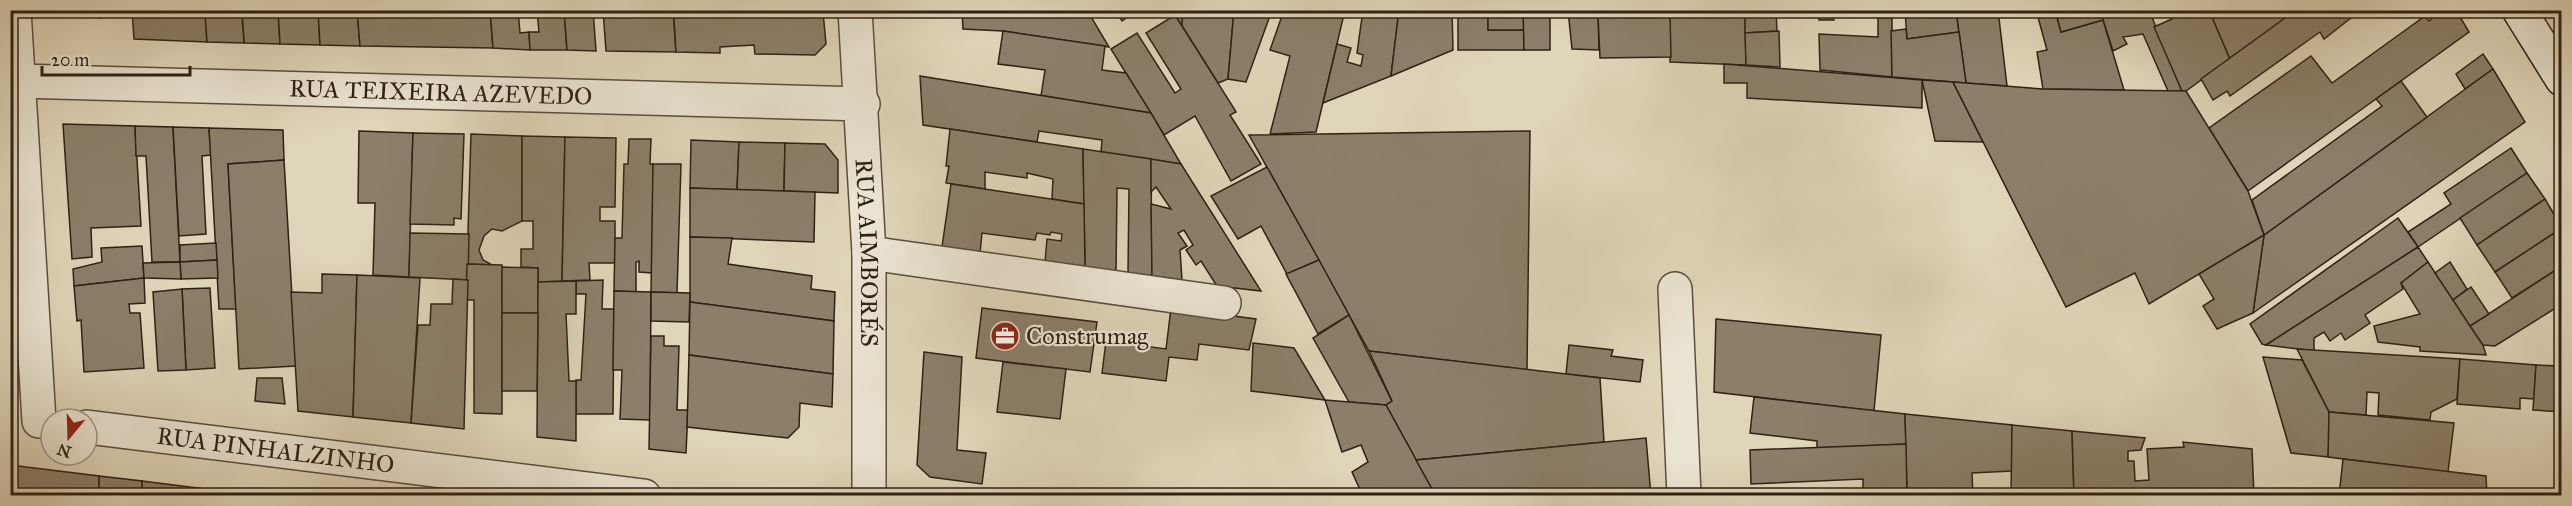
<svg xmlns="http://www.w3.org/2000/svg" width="2572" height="506" viewBox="0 0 2572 506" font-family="'IM FELL Great Primer',serif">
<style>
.building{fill:#8b7f6a;stroke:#2f2115;stroke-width:1.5}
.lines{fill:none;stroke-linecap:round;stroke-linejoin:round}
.minor-casing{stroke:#5b4e3e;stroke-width:36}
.secondary-casing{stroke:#2f2115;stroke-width:36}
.minor{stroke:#eae4d2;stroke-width:33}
.secondary{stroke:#eae4d2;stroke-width:33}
.labels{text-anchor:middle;stroke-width:4.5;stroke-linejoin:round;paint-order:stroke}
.street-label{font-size:24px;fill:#2f2115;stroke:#eae4d2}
.poi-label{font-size:24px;fill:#2f2115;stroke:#eae4d2;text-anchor:start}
</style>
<rect width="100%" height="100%" fill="#dfd5b9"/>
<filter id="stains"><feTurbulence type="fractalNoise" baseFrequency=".00333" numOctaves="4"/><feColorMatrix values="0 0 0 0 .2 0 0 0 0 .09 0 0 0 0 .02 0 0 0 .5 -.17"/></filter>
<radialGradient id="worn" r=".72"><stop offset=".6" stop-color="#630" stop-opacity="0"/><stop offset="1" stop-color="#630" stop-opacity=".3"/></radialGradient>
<g class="building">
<polygon points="99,10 132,10 132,15 99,18"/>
<polygon points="132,10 205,10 207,42 134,39"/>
<polygon points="242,10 278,10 280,44 244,43"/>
<polygon points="278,10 318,10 320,45 280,44"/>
<polygon points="318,10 357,10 360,46 320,45"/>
<polygon points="357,10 490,10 493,48 360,46"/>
<polygon points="490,10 518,10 520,33 529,32 530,50 493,48"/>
<polygon points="537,10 564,10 567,50 530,50 529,32 539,32"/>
<polygon points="564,10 593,10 596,51 567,50"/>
<polygon points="603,10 673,10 676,52 606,51"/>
<polygon points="729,10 823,10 823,12 730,15"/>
<polygon points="962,10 1087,10 1109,47 1003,31 963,29"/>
<polygon points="1087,10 1102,10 1091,17"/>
<polygon points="1115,10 1138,10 1122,21"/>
<polygon points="1172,10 1183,10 1182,26 1175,15"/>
<polygon points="1183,10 1234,10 1228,79 1218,83 1182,26"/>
<polygon points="1234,10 1272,10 1246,82 1228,79"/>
<polygon points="1284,10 1345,10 1316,132 1270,134 1290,56 1270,50"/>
<polygon points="1363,10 1399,10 1391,76 1323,103 1337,44 1351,48 1347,62 1361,66 1363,55 1357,53"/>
<polygon points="1399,10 1452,10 1453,50 1391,76"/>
<polygon points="1458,10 1488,10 1488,30 1524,30 1524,50 1458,50"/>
<polygon points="1488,10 1523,10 1524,30 1488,30"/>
<polygon points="1523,10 1550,10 1550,50 1524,50"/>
<polygon points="1568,10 1598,10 1599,50 1572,49"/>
<polygon points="1670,10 1745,10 1746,65 1670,62"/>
<polygon points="1745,10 1776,10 1777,31 1745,33"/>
<polygon points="1819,10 1833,10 1834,20 1819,20"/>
<polygon points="1905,10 1956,10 1959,32 1907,39"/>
<polygon points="1956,10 1998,10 2007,86 1966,83"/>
<polygon points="2036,10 2055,10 2061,32 2103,20 2124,90 2043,89 2037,52 2047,50"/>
<polygon points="2055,10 2100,10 2103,20 2061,32"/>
<polygon points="2100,10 2149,10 2182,91 2168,91 2143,34 2123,37 2127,44 2113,51"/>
<polygon points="2169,10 2209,10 2230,59 2186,91 2182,91 2154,27 2172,19"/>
<polygon points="2209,10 2296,10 2230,59"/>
<polygon points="2296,10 2361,10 2324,39 2320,32 2230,96 2227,91 2213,100 2201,79"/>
<polygon points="2442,10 2456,10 2469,32 2248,191 2209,128 2311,56 2332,83 2425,16 2429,21"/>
<polygon points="823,12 826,44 815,55 755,54 754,45 720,47 720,53 676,52 674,18"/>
<polygon points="205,14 242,16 244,43 207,42"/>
<polygon points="1670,14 1671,57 1600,58 1598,16"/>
<polygon points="1175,15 1235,110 1236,112 1230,115 1261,164 1231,181 1195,116 1164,135 1111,49 1137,33 1175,93 1181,89 1146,33"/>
<polygon points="1878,18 1892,18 1892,77 1820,70 1819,34 1878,37"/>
<polygon points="1906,29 1907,39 1959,32 1966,83 1892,77 1891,31"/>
<polygon points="1003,31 1105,46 1102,70 1126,73 1151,113 1041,96 1045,70 998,64"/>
<polygon points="1779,31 1780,67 1746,65 1745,33"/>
<polygon points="2483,54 2493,69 2465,89 2456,74"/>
<polygon points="1724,64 1922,80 1922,108 1747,98 1747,83 1724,83"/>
<polygon points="2493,69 2525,122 2253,313 2264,235"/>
<polygon points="920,76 1151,113 1181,164 1101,152 1102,140 1039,131 1037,142 923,125"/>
<polygon points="1922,80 1953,82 1983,142 1935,141"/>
<polygon points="2401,81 2427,117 2264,235 2252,200 2382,106 2376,99"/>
<polygon points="1953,82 2043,89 2186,91 2248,191 2264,235 2149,304 2135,273 2066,307"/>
<polygon points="63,124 135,126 141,226 91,228 92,257 72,259"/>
<polygon points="135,126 173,127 180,262 152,262 146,156 136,156"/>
<polygon points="173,127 209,128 211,155 202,156 206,234 179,236"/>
<polygon points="209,128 283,130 284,160 228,164 236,309 219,309"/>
<polygon points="950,129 1083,149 1084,204 1052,199 1053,179 1027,173 1027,178 985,172 985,189 946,183 949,166 946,166"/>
<polygon points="359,131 413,133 409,277 373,275 375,203 358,203"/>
<polygon points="1530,131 1527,370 1369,351 1249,135"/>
<polygon points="413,133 464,134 461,219 454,218 454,225 410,224"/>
<polygon points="471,134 522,136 522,221 502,231 492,229 484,236 479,250 483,260 492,265 467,264"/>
<polygon points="522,136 565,137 562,281 538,282 538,268 521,267 521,249 533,249 533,221 522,221"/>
<polygon points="565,137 616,138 615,207 600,207 600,221 615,221 615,263 589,263 590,280 562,281"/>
<polygon points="629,139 651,139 650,164 653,164 652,273 639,272 639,261 636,262 636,292 614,291 615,238 622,238 624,164 628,164"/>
<polygon points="691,140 739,142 737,190 690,188"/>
<polygon points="739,142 785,143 784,191 737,190"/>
<polygon points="785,143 825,144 838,160 838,193 784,191"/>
<polygon points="2511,148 2527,173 2418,247 2408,232 2451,204 2444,193"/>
<polygon points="1083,149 1151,159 1152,276 1128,273 1129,189 1117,188 1116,272 1085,267"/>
<polygon points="1151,159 1181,164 1261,291 1217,286 1201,261 1196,265 1186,250 1193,245 1184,230 1178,233 1187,246 1180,250 1182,280 1152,276 1151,204 1171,209 1156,187 1151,192"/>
<polygon points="284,160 296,366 239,369 228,164"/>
<polygon points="653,164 681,164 677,293 651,292"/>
<polygon points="1267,167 1319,260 1287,274 1261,226 1238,239 1211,196"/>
<polygon points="2527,173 2545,199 2477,245 2460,218"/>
<polygon points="951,184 1084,204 1085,267 1045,262 1047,239 1061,241 1062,234 1051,232 1050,235 1037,233 1035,240 982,233 980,253 942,247"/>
<polygon points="690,188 815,192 814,242 690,237"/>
<polygon points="2545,199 2562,228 2495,272 2477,245"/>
<polygon points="2398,218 2418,247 2266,345 2262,344 2250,324"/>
<polygon points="2562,228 2562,266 2512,298 2495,272"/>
<polygon points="410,233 469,234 468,280 409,277"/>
<polygon points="2264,235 2253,313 2217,329 2203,306 2214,299 2199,274"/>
<polygon points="690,237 732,238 728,264 812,276 811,289 835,292 834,321 690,302"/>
<polygon points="216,243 217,260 180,262 180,245"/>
<polygon points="142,246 144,278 74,286 73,269 102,262 101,248"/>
<polygon points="2418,247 2428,262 2401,283 2403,289 2365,315 2370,323 2345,340 2341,333 2330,341 2324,332 2314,338 2314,351 2266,345"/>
<polygon points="217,260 218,278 181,279 180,262"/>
<polygon points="1319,260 1349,315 1318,334 1286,274"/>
<polygon points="180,262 181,279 144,278 143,263"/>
<polygon points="2428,262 2483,345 2486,355 2420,351 2420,347 2378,342 2374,326 2420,314 2401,283"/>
<polygon points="2450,262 2467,289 2453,300 2435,273"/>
<polygon points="467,264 502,265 502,414 474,413 474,300 466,300"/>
<polygon points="2562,266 2562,304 2495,346 2483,345 2470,326"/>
<polygon points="502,267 538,268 538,313 502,313"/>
<polygon points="322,274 357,275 353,417 298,411 291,292 322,293"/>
<polygon points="357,275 420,278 411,423 353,417"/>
<polygon points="144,278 145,303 129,304 130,313 140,313 144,368 84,372 81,320 77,321 74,286"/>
<polygon points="453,279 468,280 464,429 411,423 418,325 430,325 431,304 452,304"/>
<polygon points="603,280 602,309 614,309 613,414 576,414 576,380 581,380 586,294 576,294 576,281"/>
<polygon points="576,281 576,314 566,314 569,381 576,381 576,441 537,437 538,282"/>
<polygon points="2471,287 2489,314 2470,326 2453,300"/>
<polygon points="210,288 215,368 186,370 182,289"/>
<polygon points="182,289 186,370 158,371 153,292"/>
<polygon points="614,291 651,292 650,420 620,419 622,370 613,370"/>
<polygon points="651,292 690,293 689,322 651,321"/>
<polygon points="690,302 834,321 833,374 689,355"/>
<polygon points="982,308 1097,322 1090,372 976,358"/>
<polygon points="1171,308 1256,319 1249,350 1199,344 1197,360 1169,357 1166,381 1102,373 1106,341 1166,349"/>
<polygon points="502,313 538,313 537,391 502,391"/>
<polygon points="1349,315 1392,401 1386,405 1349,402 1313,338"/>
<polygon points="1716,319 1881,335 1874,411 1714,392"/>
<polygon points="651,336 664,336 664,346 679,346 677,410 688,410 686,453 649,449"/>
<polygon points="1253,343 1294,348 1325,400 1251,391"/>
<polygon points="1569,345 1613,350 1611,356 1643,360 1640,382 1566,374"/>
<polygon points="2297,349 2460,359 2457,399 2431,412 2430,420 2378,415 2379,393 2367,392 2366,415 2329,412"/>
<polygon points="1369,351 1600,378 1604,442 1416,460 1386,405 1392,401"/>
<polygon points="924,352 962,357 957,450 986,453 982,484 930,477 917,465"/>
<polygon points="689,355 833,374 832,407 800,403 799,427 788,438 687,427"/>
<polygon points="2263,357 2302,360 2331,416 2328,457 2291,453"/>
<polygon points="2460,359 2536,365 2534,399 2520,398 2520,409 2457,404"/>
<polygon points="1003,362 1066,369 1060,419 997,412"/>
<polygon points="2536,365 2562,366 2562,412 2533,410"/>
<polygon points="257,378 282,378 285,404 255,401"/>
<polygon points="1754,397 1905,414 1906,444 1817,448 1817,441 1750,433"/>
<polygon points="1325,400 1386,405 1436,496 1359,496 1362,494 1352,472 1368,462 1361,445 1342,452"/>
<polygon points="2329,412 2454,423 2448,472 2328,457"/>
<polygon points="1905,414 2012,425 2012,471 1972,473 1973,496 1907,496"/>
<polygon points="2012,425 2072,431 2074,496 2011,496"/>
<polygon points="2072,431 2145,438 2141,450 2128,451 2128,461 2134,461 2135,481 2149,480 2147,449 2184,447 2183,442 2252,449 2254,496 2074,496"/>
<polygon points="1646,438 1651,496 1436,496 1416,460"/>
<polygon points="1906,444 1907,496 1863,496 1863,479 1751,484 1750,450"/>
<polygon points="2343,459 2486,476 2487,496 2339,496"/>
<polygon points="10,465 99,476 99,496 10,496"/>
<polygon points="99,476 142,481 142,496 99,496"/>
<polygon points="142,481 245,494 245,496 142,496"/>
</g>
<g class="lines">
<g class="minor-casing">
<g id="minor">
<polyline points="14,10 39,421"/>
<path id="s1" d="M855 10 869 253V496"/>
<path id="s2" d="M19 81 863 104"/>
<polyline points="869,253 1224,303"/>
<polyline points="1675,289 1684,496"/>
<path id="s3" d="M87 427 644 496"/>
</g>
</g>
<g class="secondary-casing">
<polyline id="secondary" points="2519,10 2562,79"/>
</g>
<use href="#minor" class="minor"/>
<use href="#secondary" class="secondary"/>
</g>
<defs>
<g id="office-disc" transform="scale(1.5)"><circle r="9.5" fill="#8f2418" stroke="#eae4d2"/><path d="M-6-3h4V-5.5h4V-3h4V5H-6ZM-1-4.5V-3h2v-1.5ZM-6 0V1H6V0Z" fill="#fff"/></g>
</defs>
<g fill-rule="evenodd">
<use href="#office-disc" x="1005" y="336"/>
</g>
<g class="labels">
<g class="street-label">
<text dy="8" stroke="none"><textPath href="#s2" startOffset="422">RUA TEIXEIRA AZEVEDO</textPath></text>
<text dy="8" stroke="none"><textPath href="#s1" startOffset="243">RUA AIMBORÉS</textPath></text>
<text dy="8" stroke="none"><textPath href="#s3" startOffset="190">RUA PINHALZINHO</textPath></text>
</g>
<g class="poi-label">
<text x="1026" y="344">Construmag</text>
</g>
</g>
<rect width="2572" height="506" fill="none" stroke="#dfd5b9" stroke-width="36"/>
<rect x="12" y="12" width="2548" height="482" fill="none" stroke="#2f2115" stroke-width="3"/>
<rect x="18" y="18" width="2536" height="470" fill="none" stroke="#2f2115" stroke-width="1.5"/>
<g transform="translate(69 437) rotate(199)"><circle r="28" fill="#eae4d2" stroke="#9f9686" stroke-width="1.5"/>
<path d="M0-4.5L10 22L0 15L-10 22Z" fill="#8f2418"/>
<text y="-9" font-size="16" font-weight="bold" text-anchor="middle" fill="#2f2115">N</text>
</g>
<path d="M42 66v9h148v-9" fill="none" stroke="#2f2115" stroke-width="3"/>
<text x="51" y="66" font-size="18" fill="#2f2115" stroke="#eae4d2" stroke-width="4.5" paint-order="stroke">20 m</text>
<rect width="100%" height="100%" filter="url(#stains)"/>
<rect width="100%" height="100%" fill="url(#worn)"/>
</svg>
